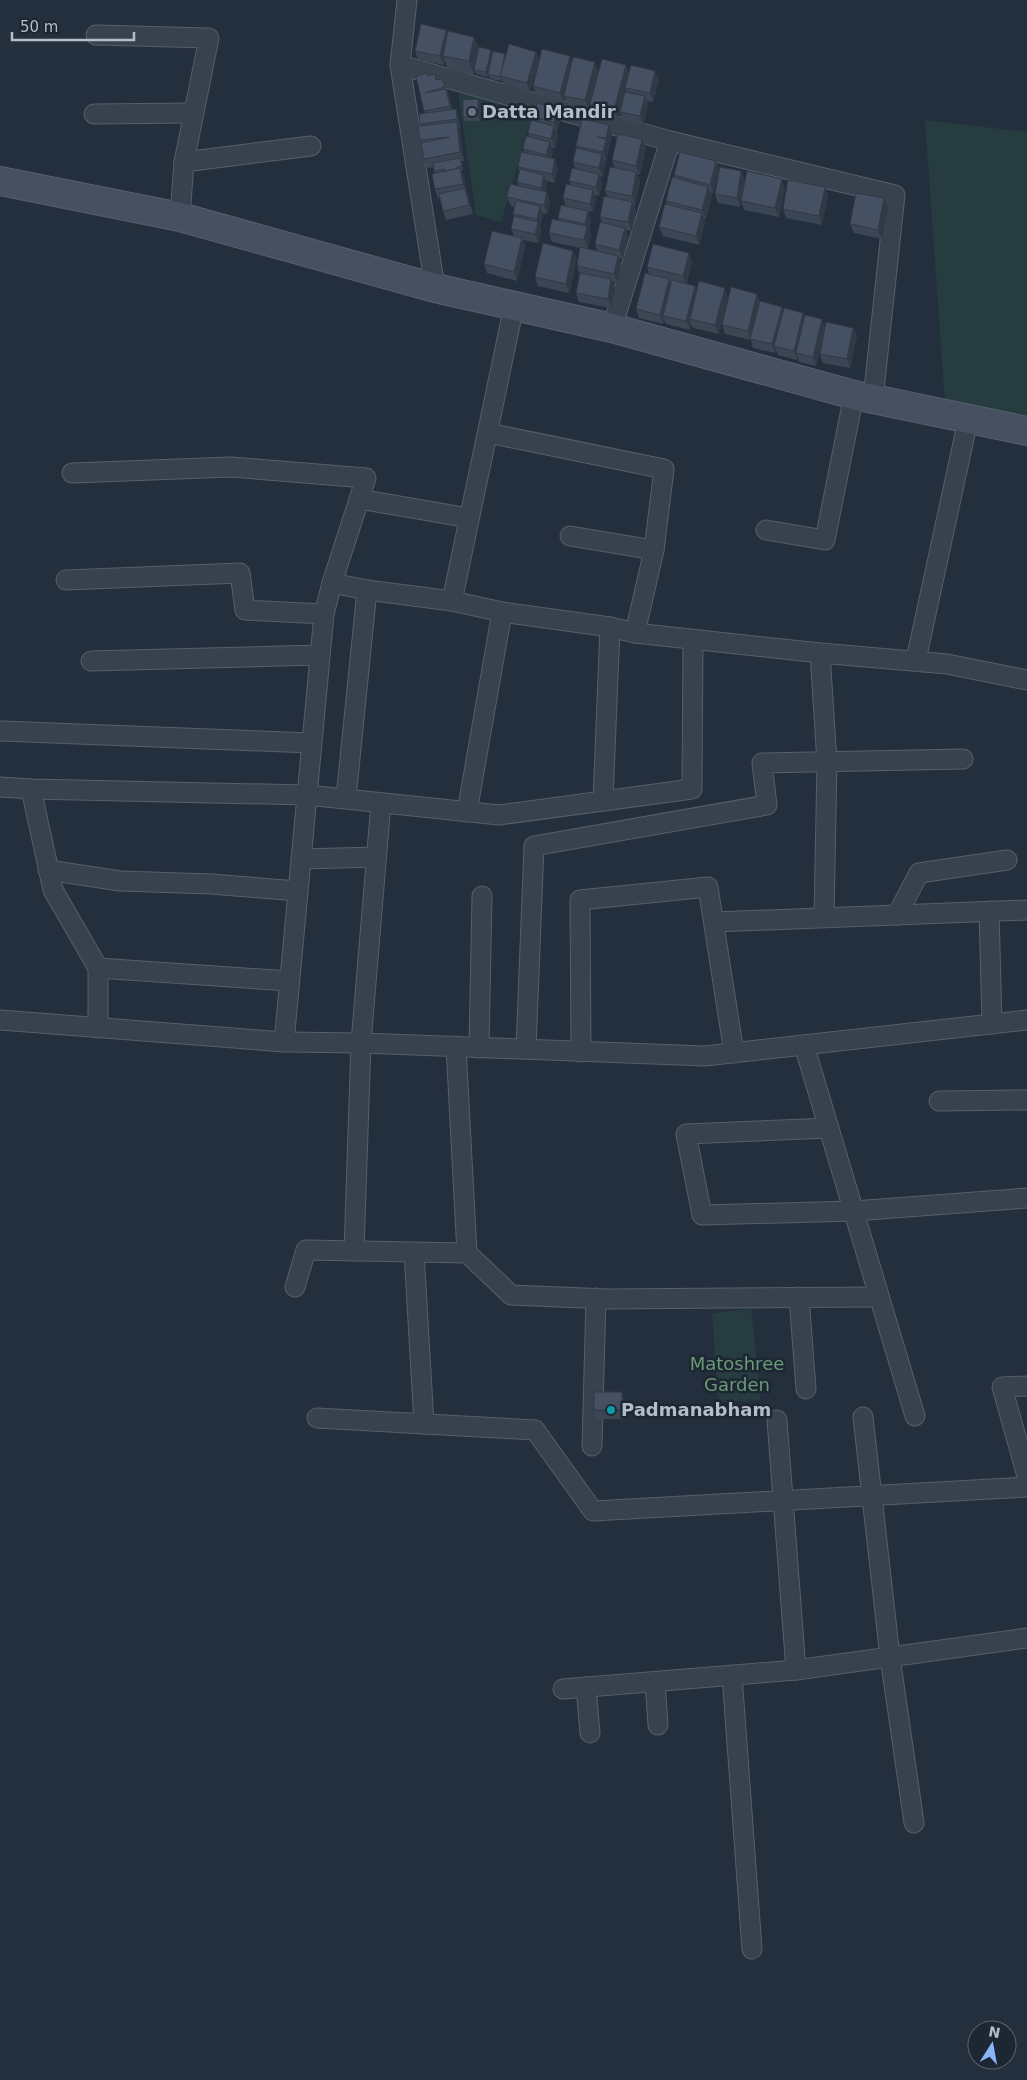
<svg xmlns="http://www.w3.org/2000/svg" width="1027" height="2080" viewBox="0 0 1027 2080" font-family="'DejaVu Sans',sans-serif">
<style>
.green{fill:#263c3f}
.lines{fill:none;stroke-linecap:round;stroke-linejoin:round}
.street-casing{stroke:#565f6c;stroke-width:21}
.secondary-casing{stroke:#565f6c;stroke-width:30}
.street{stroke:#38414e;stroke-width:19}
.secondary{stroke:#465061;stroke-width:28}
.wall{fill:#3b4654}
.shaded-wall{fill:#303945}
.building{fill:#455162;stroke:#303945}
.worship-dot{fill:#6b7280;stroke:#1d2633;stroke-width:2}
.culture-dot{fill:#0f9aa8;stroke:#1d2633;stroke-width:2}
.labels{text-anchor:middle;stroke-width:5;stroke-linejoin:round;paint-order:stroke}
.poi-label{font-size:18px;font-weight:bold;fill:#b4bcc9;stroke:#1d2633;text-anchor:start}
.park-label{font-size:18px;fill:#6b9a76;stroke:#1d2633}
</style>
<rect width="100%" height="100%" fill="#242f3e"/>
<g class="green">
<polygon points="458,93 534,110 501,222 476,215"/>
<polygon points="925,120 1027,132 1027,417 945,404"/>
<polygon points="751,1309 761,1400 718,1402 712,1313"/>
</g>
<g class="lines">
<g class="street-casing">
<g id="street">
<polyline points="407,0 400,65 435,288"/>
<polyline points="96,35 209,38 184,162 180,217"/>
<polyline points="400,65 670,141 895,195 873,399"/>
<polyline points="94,114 193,113"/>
<polyline points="184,162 311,146"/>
<polyline points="612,328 670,141"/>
<polyline points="488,433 664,469 654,550 635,633"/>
<polyline points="72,473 231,467 366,478 332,583"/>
<polyline points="359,499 469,518"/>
<polyline points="766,530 825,540 854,395"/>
<polyline points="570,536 654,550"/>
<polyline points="66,580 240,573 245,610 324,614 332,583 367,590 452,601 502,612 610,627 635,633 820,653 947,664 1027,680"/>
<polyline points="452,601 514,306"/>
<polyline points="820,653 827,762 824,917"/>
<polyline points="916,660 968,420"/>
<polyline points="91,661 320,655"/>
<polyline points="1,731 311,743"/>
<polyline points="0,787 31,789 307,795 499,815 692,789 693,640"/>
<polyline points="31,789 53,890 98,968 98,1028"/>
<polyline points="346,798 367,590"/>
<polyline points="603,801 610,627"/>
<polyline points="467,812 502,612"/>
<polyline points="301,859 376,857"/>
<polyline points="48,870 120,881 211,884 298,891"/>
<polyline points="989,911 992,1024"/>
<polyline points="897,915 919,873 1007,860"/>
<polyline points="714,922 1027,910"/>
<polyline points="98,968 289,981"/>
<polyline points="0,1020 284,1042 324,614"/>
<polyline points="284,1042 361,1043 705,1056 1027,1020"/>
<polyline points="804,1045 915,1416"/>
<polyline points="456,1046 467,1253"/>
<polyline points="479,1048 482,896"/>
<polyline points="526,1049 534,846 767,805 762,763 963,759"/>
<polyline points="581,1052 580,900 708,887 734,1053"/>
<polyline points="939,1101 1027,1100"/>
<polyline points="829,1128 686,1134 702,1215 854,1211 1027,1198"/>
<polyline points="354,1251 361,1043 381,803"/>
<polyline points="414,1252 424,1424"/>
<polyline points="295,1287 306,1250 467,1253 511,1295 607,1299 879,1297"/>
<polyline points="799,1297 806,1389"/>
<polyline points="1027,1386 1002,1387 1027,1476"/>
<polyline points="863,1417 890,1657 914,1823"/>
<polyline points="317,1418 535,1430 593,1511 1027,1487"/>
<polyline points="777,1420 796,1670"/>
<polyline points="592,1446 596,1298"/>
<polyline points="732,1675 752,1949"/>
<polyline points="655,1682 658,1725"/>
<polyline points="586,1687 590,1733"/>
<polyline points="563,1689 796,1670 1027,1638"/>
</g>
</g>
<g class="secondary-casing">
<polyline id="secondary" points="0,181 180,217 435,288 612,328 854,395 1027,431"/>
</g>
<use href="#street" class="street"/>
<use href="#secondary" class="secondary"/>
</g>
<g class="wall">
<polygon points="446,30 448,33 474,37 479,49 491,50 493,54 506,56 536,52 539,60 530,92 504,85 502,80 501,81 490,79 488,75 488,77 476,74 475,71 474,75 448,70 445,61 444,65 418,60 415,51"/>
<polygon points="572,63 598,71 590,102 629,73 659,80 653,102 646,101 648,105 643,125 624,121 620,112 627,92 626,89 618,119 593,113 590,104 589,109 568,105 565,97 563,102 536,95 533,86"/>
<polygon points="428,76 437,80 442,79 450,98 452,110 456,109 459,118 460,128 459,128 464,161 461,161 463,170 461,171 464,177 467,192 473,214 446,220 443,211 440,198 438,198 435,189 435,173 434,167 427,168 424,159 420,140 421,126 420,124 425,114 424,111"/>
<polygon points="478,99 480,104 480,121 465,121 463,117"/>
<polygon points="558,109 561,118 557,131 556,131 558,135 555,148 551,147 553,151 551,159 558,168 555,183 546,181 547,184 545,192 550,201 547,214 542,213 543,215 540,227 541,231 538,243 523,240 525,247 517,281 487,273 484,264 514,236 511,229 514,217 513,214 514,207 511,206 507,197 519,186 517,182 519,171 518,167 524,153 523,149 529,137 528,133 535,121 533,117"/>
<polygon points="612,134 606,161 605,161 605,163 603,177 600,176 602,183 599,196 594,195 596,199 593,212 588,211 591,220 589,230 591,235 588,249 597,251 595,244 602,222 600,217 608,197 605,191 615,168 612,160 646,148 640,175 637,174 640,181 635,205 633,205 636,211 632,231 626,230 628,237 623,259 619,258 621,265 617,283 612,282 615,288 611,308 579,302 576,293 579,274 577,266 580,248 552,242 549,233 559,221 558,218 566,206 563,198 571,185 569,181 575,168 573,162 577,149 576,146"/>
<polygon points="716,161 719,169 741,171 745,180 785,188 779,217 744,210 741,201 740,207 718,203 715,194 718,174 713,193 711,193 712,196 706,219 704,219 705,222 699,245 663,236 659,227 667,204 666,201 675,178 674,175"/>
<polygon points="825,187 828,196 822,225 786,218 783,209"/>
<polygon points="888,207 882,239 854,233 850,224"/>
<polygon points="577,259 569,293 538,286 535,277"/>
<polygon points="692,262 687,283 695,286 697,290 728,297 719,334 693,328 691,324 690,330 666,324 664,320 663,324 639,318 636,309 649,274 647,267"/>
<polygon points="760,301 782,307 784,311 804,317 825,328 853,328 857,336 850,368 823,363 820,354 825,329 816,366 799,362 798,357 797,360 778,355 776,350 775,353 753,348 751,340 725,334 722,325"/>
<polygon points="625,1401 625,1419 597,1419 594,1410"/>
</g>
<g class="shaded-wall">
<polygon points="446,30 449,39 443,56 445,61 444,65 440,56"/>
<polygon points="474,37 479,50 474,75 469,61"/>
<polygon points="491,50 493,54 488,77 486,72"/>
<polygon points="536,52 539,60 530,92 527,83"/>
<polygon points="505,54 507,59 500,76 502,80 501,81 500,77"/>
<polygon points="570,56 573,65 563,102 560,93"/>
<polygon points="595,62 598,71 589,109 585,100"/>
<polygon points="626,65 629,74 618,119 614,110"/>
<polygon points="655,71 659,80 653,102 650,93"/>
<polygon points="446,89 450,98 453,115 450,106"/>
<polygon points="645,96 648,105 643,125 640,116"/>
<polygon points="478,99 480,104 480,121 478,116"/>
<polygon points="456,109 459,118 460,128 457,119"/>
<polygon points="558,109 561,118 557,131 554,122"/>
<polygon points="457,122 460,131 464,161 460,152"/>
<polygon points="609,125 612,134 609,147 606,138"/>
<polygon points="554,126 558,135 555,148 551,139"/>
<polygon points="606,139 609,148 606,161 603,152"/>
<polygon points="642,139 646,148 640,175 636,166"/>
<polygon points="550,142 553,151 550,164 546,155"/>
<polygon points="602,154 605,163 603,177 599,168"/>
<polygon points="555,159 558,168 555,183 552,174"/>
<polygon points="716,161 719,170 713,193 710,185"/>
<polygon points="460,168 464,177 467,192 473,214 463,184"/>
<polygon points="741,171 745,180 740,207 737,198"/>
<polygon points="636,172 640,181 635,205 632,196"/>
<polygon points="599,174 602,183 599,196 596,187"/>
<polygon points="544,175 547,184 544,197 541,188"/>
<polygon points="782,179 785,188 779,217 775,208"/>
<polygon points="708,187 712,196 706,219 702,210"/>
<polygon points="825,187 828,196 822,225 819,216"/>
<polygon points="593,190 596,199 593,212 590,204"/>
<polygon points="547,192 550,201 547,214 544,205"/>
<polygon points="884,198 888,207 882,239 878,230"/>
<polygon points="632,202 636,211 632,231 628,222"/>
<polygon points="540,206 543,215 540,227 541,231 538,243 535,234 538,223 537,219"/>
<polygon points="588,211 591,220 589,230 591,235 588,249 584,240 587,229 585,224"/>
<polygon points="702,213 705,222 699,245 696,236"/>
<polygon points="625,228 628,237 623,259 619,250"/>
<polygon points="522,238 525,247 517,281 514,272"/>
<polygon points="573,251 577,259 569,293 566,284"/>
<polygon points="689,253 692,262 686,285 683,276"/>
<polygon points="618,256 621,265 617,283 614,274"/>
<polygon points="611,279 615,288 611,308 608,299"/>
<polygon points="669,279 672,288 663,316 664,320 663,324 660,315"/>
<polygon points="695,286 699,294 690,319 691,324 690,330 686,321"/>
<polygon points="725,288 728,297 719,334 715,325"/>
<polygon points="757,294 761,303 750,339 748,331"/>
<polygon points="782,307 785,316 774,346 776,350 775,353 772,344"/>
<polygon points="803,313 806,322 796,353 798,357 797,360 794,351"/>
<polygon points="822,319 825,328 816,366 813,357"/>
<polygon points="853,328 857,336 850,368 847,359"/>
<polygon points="622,1392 625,1401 625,1419 622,1410"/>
</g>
<g class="building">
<polygon points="421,24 446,30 440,56 415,51"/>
<polygon points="448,31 474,37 469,61 443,56"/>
<polygon points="509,44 536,52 527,83 500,76"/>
<polygon points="479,47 491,50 486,72 474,70"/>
<polygon points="542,49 570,56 560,93 533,86"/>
<polygon points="493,51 505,54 500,77 488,74"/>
<polygon points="573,57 595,62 585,100 564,96"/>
<polygon points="602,59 626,65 614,110 590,104"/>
<polygon points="631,65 655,71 650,93 625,88"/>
<polygon points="427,73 428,76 435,74 436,80 442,79 445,87 425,93 446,89 450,106 424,111 416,76"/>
<polygon points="625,92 645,96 640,116 620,112"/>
<polygon points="478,99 478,116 463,117 463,100"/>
<polygon points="537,103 558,109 554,122 533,117"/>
<polygon points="456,109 457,119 420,124 419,114"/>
<polygon points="582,119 609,125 606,138 597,137 606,139 603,152 576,146"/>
<polygon points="531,120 554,126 551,139 528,133"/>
<polygon points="457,122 460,152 424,159 421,143 449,137 420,140 418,126"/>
<polygon points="618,134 642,139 636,166 612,160"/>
<polygon points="526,136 550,142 546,155 523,149"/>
<polygon points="576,148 602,154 599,168 573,162"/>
<polygon points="521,152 555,159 552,174 518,167"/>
<polygon points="680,152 716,161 710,185 674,175"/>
<polygon points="460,158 462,166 457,167 457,169 444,171 444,169 434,171 433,163"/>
<polygon points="610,167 636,172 632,196 605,191"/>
<polygon points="720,167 741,171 737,198 715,194"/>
<polygon points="460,168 463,184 435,189 432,174"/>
<polygon points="572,168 599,174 596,187 569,181"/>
<polygon points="520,169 544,175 541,188 517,182"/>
<polygon points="747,171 782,179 775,208 741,201"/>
<polygon points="672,177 708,187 702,210 666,201"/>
<polygon points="788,180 825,187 819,216 783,209"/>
<polygon points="510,184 547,192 544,205 507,197"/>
<polygon points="566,184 593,190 590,204 563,198"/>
<polygon points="465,188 469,205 443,211 439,194"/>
<polygon points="856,193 884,198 878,230 850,224"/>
<polygon points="604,196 632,202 628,222 600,217"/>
<polygon points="516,201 540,206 537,219 513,214"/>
<polygon points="665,204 702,213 696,236 659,227"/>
<polygon points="561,205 588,211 585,224 558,218"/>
<polygon points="514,216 538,222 535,234 511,229"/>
<polygon points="552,219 587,226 584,240 549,233"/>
<polygon points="600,222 625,228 619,250 595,244"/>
<polygon points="492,231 522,238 514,272 484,264"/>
<polygon points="543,243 573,251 566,284 535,277"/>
<polygon points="653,244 689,253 683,276 647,267"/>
<polygon points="580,247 618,256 614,274 577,266"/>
<polygon points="580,273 611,279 608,299 576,293"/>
<polygon points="645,273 669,279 660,315 636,309"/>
<polygon points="672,280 695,286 686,321 663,316"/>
<polygon points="699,281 725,288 715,325 690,319"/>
<polygon points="731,287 757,294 748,331 722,325"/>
<polygon points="760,301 782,307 772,344 750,339"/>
<polygon points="784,308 803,313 794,351 774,346"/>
<polygon points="805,315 822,319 813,357 796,353"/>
<polygon points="826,322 853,328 847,359 820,354"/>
<rect x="594" y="1392" width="28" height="18"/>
</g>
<circle class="worship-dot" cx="472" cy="112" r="5"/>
<circle class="culture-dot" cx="611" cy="1410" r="5"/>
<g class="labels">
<g class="poi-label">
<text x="482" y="118">Datta Mandir</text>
<text x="621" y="1416">Padmanabham</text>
</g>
<g class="park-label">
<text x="737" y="1370">Matoshree<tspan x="737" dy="21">Garden</tspan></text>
</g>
</g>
<g transform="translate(992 2045) rotate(11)"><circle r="24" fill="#1d2633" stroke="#59626f"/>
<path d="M0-4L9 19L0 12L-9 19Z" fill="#8ab4f8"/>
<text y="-8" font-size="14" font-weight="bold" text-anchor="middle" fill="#b4bcc9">N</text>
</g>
<path d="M12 32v8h122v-8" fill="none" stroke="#b4bcc9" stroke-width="2.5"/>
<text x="20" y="32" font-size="15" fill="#b4bcc9" stroke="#1d2633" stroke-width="4" paint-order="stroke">50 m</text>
</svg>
